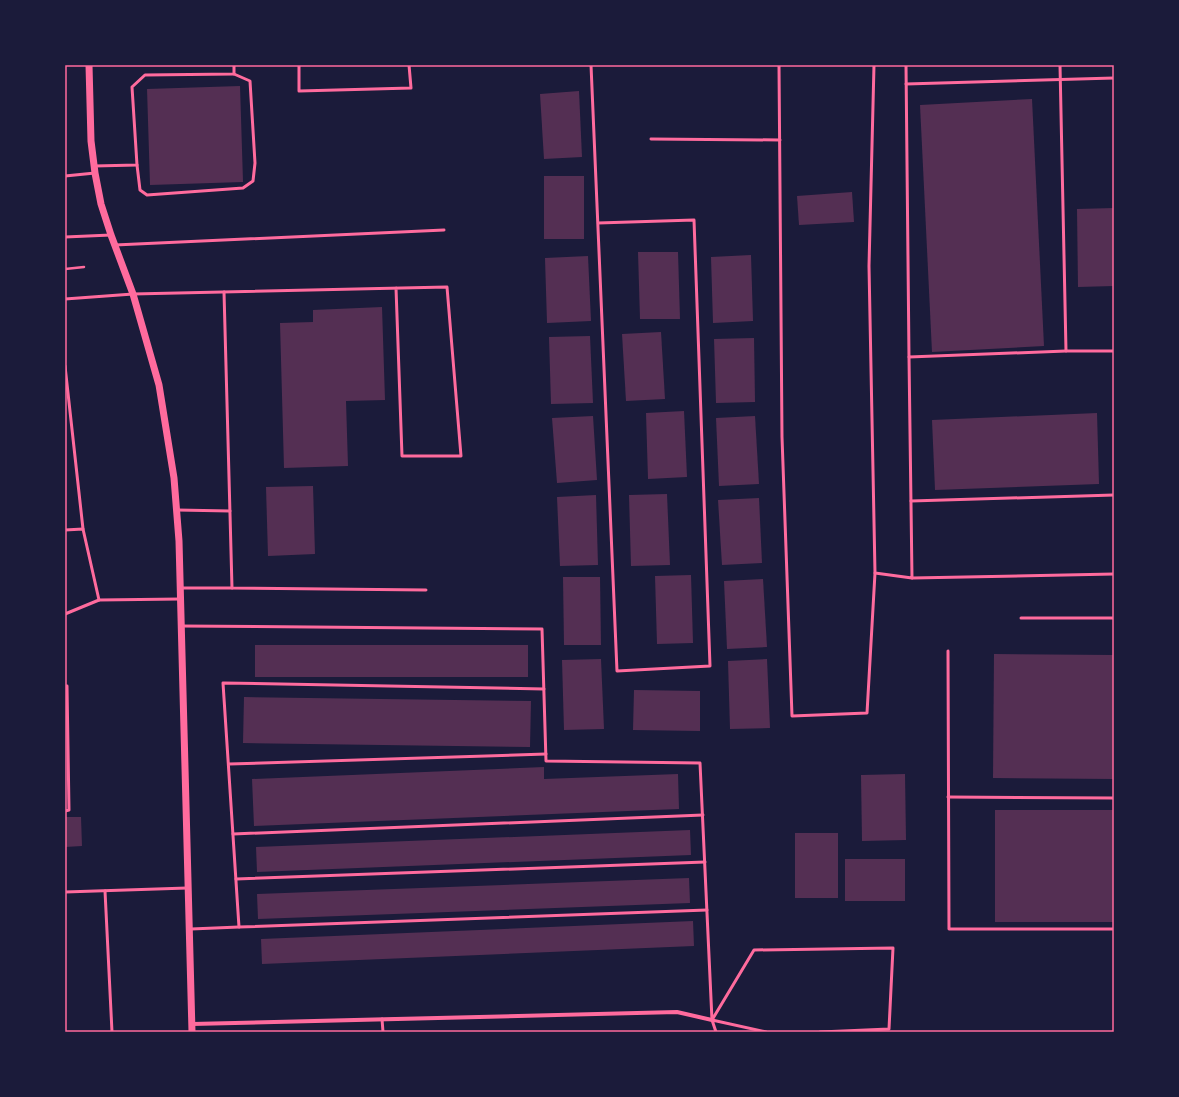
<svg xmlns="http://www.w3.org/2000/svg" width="1179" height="1097" viewBox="0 0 1179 1097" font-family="Inter,sans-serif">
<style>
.building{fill:#542f53}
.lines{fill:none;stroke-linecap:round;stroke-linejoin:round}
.path{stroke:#ff6b9d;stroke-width:2.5}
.service{stroke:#ff6b9d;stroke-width:3}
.minor{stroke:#ff6b9d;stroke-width:4}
.tertiary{stroke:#ff6b9d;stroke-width:7}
.neatline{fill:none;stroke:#ff6b9d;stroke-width:1.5}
</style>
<rect width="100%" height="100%" fill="#1b1b3a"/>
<g class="building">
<polygon points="240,86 243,182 150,185 147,89"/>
<polygon points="579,91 582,157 544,159 540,94"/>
<polygon points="1032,99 1044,346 932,352 920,105"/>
<rect x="544" y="176" width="40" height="63"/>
<polygon points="852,192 854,222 799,225 797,196"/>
<polygon points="1114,208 1114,286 1078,287 1077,209"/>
<polygon points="638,252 678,252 680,319 640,319"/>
<polygon points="751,255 753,321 713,323 711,257"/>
<polygon points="588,256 591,321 547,323 545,258"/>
<polygon points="382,307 385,400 346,401 348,466 284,468 280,323 313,322 313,310"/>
<polygon points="661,332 665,399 626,401 622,334"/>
<polygon points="590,336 593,403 551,404 549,337"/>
<polygon points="754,338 755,402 716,403 714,339"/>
<polygon points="684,411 687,477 648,479 646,413"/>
<polygon points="1097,413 1099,484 935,490 932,420"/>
<polygon points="593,416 597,480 557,483 552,418"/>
<polygon points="755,416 759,484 719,486 716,418"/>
<polygon points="313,486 315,554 268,556 266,487"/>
<polygon points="667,494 670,565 631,566 629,495"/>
<polygon points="596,495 598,565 560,566 557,497"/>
<polygon points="759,498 762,563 722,565 718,500"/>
<polygon points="691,575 693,643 657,644 655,576"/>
<polygon points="563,577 600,577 601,645 564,645"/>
<polygon points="763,579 767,647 727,649 724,581"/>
<rect x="255" y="645" width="273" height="32"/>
<polygon points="994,654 1114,655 1114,779 993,778"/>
<polygon points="601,659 604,729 564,730 562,660"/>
<polygon points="767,659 770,728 730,729 728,661"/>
<polygon points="634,690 700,691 700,731 633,730"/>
<polygon points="244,697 531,701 530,747 243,743"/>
<polygon points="544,767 544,779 678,774 679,809 254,826 252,779"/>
<polygon points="905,774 906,840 862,841 861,775"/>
<rect x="995" y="810" width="119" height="112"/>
<polygon points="65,817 81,817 82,846 65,847"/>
<polygon points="690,830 691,855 257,872 256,847"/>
<rect x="795" y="833" width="43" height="65"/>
<rect x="845" y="859" width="60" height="42"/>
<polygon points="689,878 690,903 258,919 257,894"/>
<polygon points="693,921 694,946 262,964 261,939"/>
</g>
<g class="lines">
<polyline class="path" points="65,269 84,267"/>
<g class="service">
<polyline points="299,65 299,91 411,88 409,65"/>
<polyline points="591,65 617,671 710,666 694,220 598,223"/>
<polyline points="779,65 782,437 792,716 867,713 875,573"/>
<polyline points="874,65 869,266 875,573 912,578 909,357"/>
<polyline points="906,65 909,357 1066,351"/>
<polyline points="1060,65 1066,351 1114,351"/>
<polyline points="906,84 1114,78"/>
<polyline points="651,139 780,140"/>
<polyline points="137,165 140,190 147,195 243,188 253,181 255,163 250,81 234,74"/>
<polyline points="94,166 137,165 132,87 145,75 234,74 234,65"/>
<polyline points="65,176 95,173"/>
<polyline points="65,237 111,235"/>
<polyline points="115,245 444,230"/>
<polyline points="224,292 232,588 426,590"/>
<polyline points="65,299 133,294 447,287 461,456 402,456 396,288"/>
<polyline points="65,366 83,529"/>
<polyline points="911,501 1114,495"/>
<polyline points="177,510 230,511"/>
<polyline points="65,530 83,529 99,600 180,599"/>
<polyline points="912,578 1114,574"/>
<polyline points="181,588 232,588"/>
<polyline points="65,614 99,600"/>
<polyline points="1021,618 1114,618"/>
<polyline points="181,626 542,629 546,761 700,763 712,1020 754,950 893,948 889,1029 820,1032"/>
<polyline points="948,651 949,929 1114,929"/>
<polyline points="65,686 67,686 69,810 65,811"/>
<polyline points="544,689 223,683 239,927 707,910"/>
<polyline points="229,764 546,754"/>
<polyline points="948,797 1114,798"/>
<polyline points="233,834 703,815"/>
<polyline points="236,879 705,862"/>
<polyline points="105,891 112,1032"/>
<polyline points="65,892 187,888"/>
<polyline points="191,929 239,927"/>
<polyline points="382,1019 383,1032"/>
<polyline points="716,1032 712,1020 766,1032"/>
</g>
<polyline class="minor" points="192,1024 677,1012 712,1020"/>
<polyline class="tertiary" points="89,65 91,141 95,173 101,204 111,235 133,294 159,385 174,478 179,541 192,1032"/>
</g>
<rect width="1179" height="1097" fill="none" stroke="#1b1b3a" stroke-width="132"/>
<rect x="66" y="66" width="1047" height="965" class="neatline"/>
</svg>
